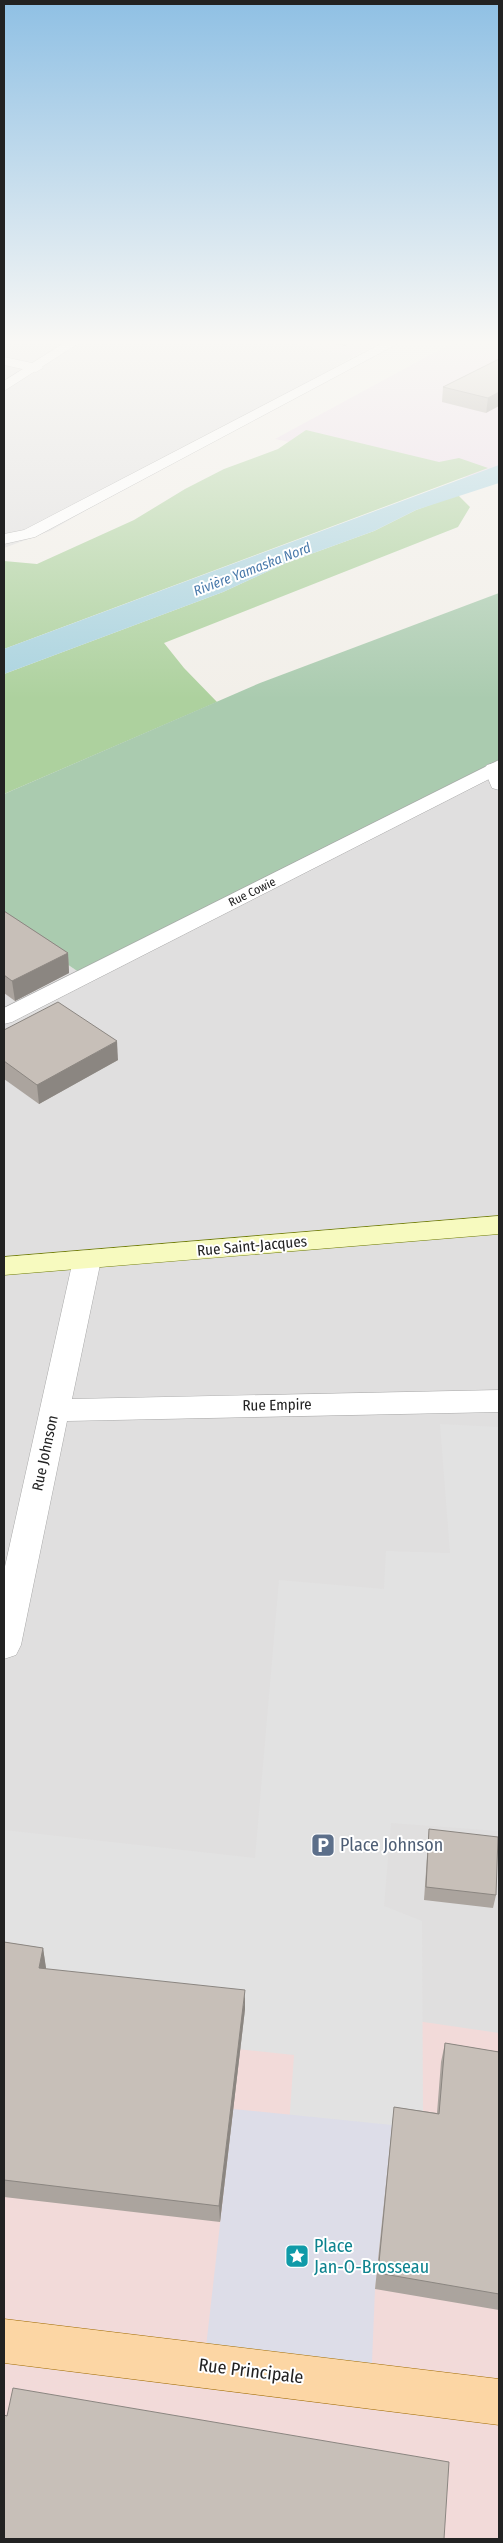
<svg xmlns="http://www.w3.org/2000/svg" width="503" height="2543" viewBox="0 0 503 2543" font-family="'Fira Sans Condensed',sans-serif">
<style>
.residential{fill:#e0dfdf}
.commercial{fill:#f2dad9}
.industrial{fill:#ebdbe8}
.forest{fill:#add19e}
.cemetery{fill:#aacbaf}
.parking{fill:#e2e2e2}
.plaza{fill:#dddde8}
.water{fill:#aad3df}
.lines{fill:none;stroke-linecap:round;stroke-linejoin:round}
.minor-casing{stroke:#a9a9a9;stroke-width:1}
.tertiary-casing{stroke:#a9a9a9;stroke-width:1}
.secondary-casing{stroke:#707d05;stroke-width:1}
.primary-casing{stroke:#a06b00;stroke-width:1}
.minor{fill:#fff;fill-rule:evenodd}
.tertiary{fill:#fff;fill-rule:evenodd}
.secondary{fill:#f7fabf;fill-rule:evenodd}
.primary{fill:#fcd6a4;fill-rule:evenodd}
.wall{fill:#aba49e}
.shaded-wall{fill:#8b8681}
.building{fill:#c7bfb8;stroke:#8b8681}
.labels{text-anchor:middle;stroke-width:4;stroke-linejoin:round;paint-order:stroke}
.far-street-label{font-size:12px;fill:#222;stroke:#fff}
.far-water-label{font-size:14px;font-style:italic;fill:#4a7aab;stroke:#fff}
.street-label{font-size:15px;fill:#222;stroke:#fff}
.near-service-label{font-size:18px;fill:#4e5e75;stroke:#fff;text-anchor:start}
.near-culture-label{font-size:18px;fill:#0d838f;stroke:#fff;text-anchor:start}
.near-street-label{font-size:18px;fill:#222;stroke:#fff}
</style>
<rect width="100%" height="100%" fill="#f2efe9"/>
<g class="residential">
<polygon points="4,343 295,343 354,356 50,531 4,548"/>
<polygon points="499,766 499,2539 4,2539 4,921 83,975"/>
</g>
<polygon class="commercial" points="4,1961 499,2033 499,2539 4,2539"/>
<g class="industrial">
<polygon points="295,343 378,343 354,356"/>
<polygon points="452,343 499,343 499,472 460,478 275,439"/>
</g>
<g class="forest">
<polygon points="306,430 439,462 459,458 488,468 4,649 4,561 37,564 134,520 185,489 224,469 278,449"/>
<polygon points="458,495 470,507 458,527 164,643 184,668 217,702 4,794 4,674 223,592 286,563 374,531 416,510"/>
</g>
<polygon class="cemetery" points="499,593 499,766 83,975 4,921 4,794 260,683"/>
<polygon class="parking" points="440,1424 498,1427 499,1438 499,1831 391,1823 384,1906 422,1921 423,2115 392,2125 375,2289 278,2279 294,2055 95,2034 4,1982 4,1830 255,1858 279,1580 384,1589 386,1551 450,1553"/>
<polygon class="plaza" points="233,2109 392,2125 375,2289 371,2386 204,2365"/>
<polygon class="water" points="499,465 499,483 416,510 374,531 286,563 223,592 4,674 4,649"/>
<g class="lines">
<g class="minor-casing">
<g id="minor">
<polygon points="383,343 399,343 35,537 4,544 4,534 24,530"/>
<polygon points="4,357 41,365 43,368 36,372 4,365"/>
<polygon points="494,763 499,764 499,790 492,788 484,769 487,765"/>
<polygon points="87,1251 97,1253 101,1260 72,1399 499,1390 499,1412 67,1421 21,1645 16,1655 4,1659 4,1571 73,1260 77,1253"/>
</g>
</g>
<g class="tertiary-casing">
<g id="tertiary">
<polygon points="64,343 79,343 4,391 4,381"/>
<polygon points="499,760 499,774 12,1022 4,1024 4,1008"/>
</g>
</g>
<g class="secondary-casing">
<polygon id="secondary" points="499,1216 499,1234 4,1275 4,1257"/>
</g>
<g class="primary-casing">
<polygon id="primary" points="4,2319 499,2379 499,2425 4,2363"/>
</g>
<use href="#minor" class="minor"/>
<use href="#tertiary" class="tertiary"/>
<use href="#secondary" class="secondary"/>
<use href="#primary" class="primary"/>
</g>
<g class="wall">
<polygon points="331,343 349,343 345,346"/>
<polygon points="499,359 486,413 442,402 443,387"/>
<polygon points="4,911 68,953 69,973 15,1001 4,993"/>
<polygon points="4,1030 118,1060 39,1104 4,1079"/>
<polygon points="429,1829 496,1895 493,1908 424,1900 428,1842"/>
<polygon points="4,1942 43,1948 46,1969 245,2009 220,2222 4,2197"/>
<polygon points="445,2043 499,2052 499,2310 375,2289 394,2107 437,2113 441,2062"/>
</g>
<g class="shaded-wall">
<polygon points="499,392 499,406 486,413 488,398"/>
<polygon points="68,953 69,973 15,1001 12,981"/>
<polygon points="117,1041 118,1060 39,1104 37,1085"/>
<polygon points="43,1948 46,1968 43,1987 39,1968"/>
<polygon points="245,1990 245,2009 220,2222 219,2206"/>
</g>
<g class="building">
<polygon points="499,359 499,392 488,398 443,387"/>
<polygon points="4,911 68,953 12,981 4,975"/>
<polygon points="58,1002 117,1041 37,1085 4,1061 4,1030"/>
<polygon points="429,1829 498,1837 496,1895 426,1887"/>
<polygon points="4,1942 43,1948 39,1968 245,1990 219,2206 4,2180"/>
<polygon points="445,2043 499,2052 499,2294 378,2273 394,2107 439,2114"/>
<polygon points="13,2388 449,2462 444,2539 4,2539 4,2415 7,2416"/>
</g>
<linearGradient id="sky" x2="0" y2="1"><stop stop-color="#8fc0e4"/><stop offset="0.49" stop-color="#f9f8f5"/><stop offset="1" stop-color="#f9f8f5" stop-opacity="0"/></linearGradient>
<rect width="503" height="699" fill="url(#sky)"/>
<defs>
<g id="parking-square" transform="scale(1.25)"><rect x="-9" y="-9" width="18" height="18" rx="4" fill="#5c6f8a" stroke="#fff"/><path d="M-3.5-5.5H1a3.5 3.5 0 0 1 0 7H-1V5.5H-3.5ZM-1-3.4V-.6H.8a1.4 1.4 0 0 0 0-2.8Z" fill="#fff"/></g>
<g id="sight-square" transform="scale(1.25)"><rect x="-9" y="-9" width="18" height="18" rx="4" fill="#0f9aa8" stroke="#fff"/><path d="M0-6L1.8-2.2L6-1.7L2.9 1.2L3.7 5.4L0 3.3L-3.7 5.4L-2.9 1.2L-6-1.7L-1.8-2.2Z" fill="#fff"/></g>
</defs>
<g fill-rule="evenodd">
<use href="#parking-square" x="323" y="1845"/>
<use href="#sight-square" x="297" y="2256"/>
</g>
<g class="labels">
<g class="far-street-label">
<text transform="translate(252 892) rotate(-26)" y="4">Rue Cowie</text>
</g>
<g class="far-water-label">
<text transform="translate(252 569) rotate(-21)" y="5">Rivière Yamaska Nord</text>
</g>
<g class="street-label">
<text transform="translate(252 1246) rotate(-5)" y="5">Rue Saint-Jacques</text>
<text transform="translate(277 1405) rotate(-1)" y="5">Rue Empire</text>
<text transform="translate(45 1453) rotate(-78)" y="5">Rue Johnson</text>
</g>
<g class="near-service-label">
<text x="340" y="1851">Place Johnson</text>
</g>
<g class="near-culture-label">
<text x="314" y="2252">Place<tspan x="314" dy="21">Jan-O-Brosseau</tspan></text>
</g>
<g class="near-street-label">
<text transform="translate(251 2371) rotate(7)" y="6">Rue Principale</text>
</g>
</g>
<rect width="503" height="2543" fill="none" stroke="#222222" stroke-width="10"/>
</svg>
